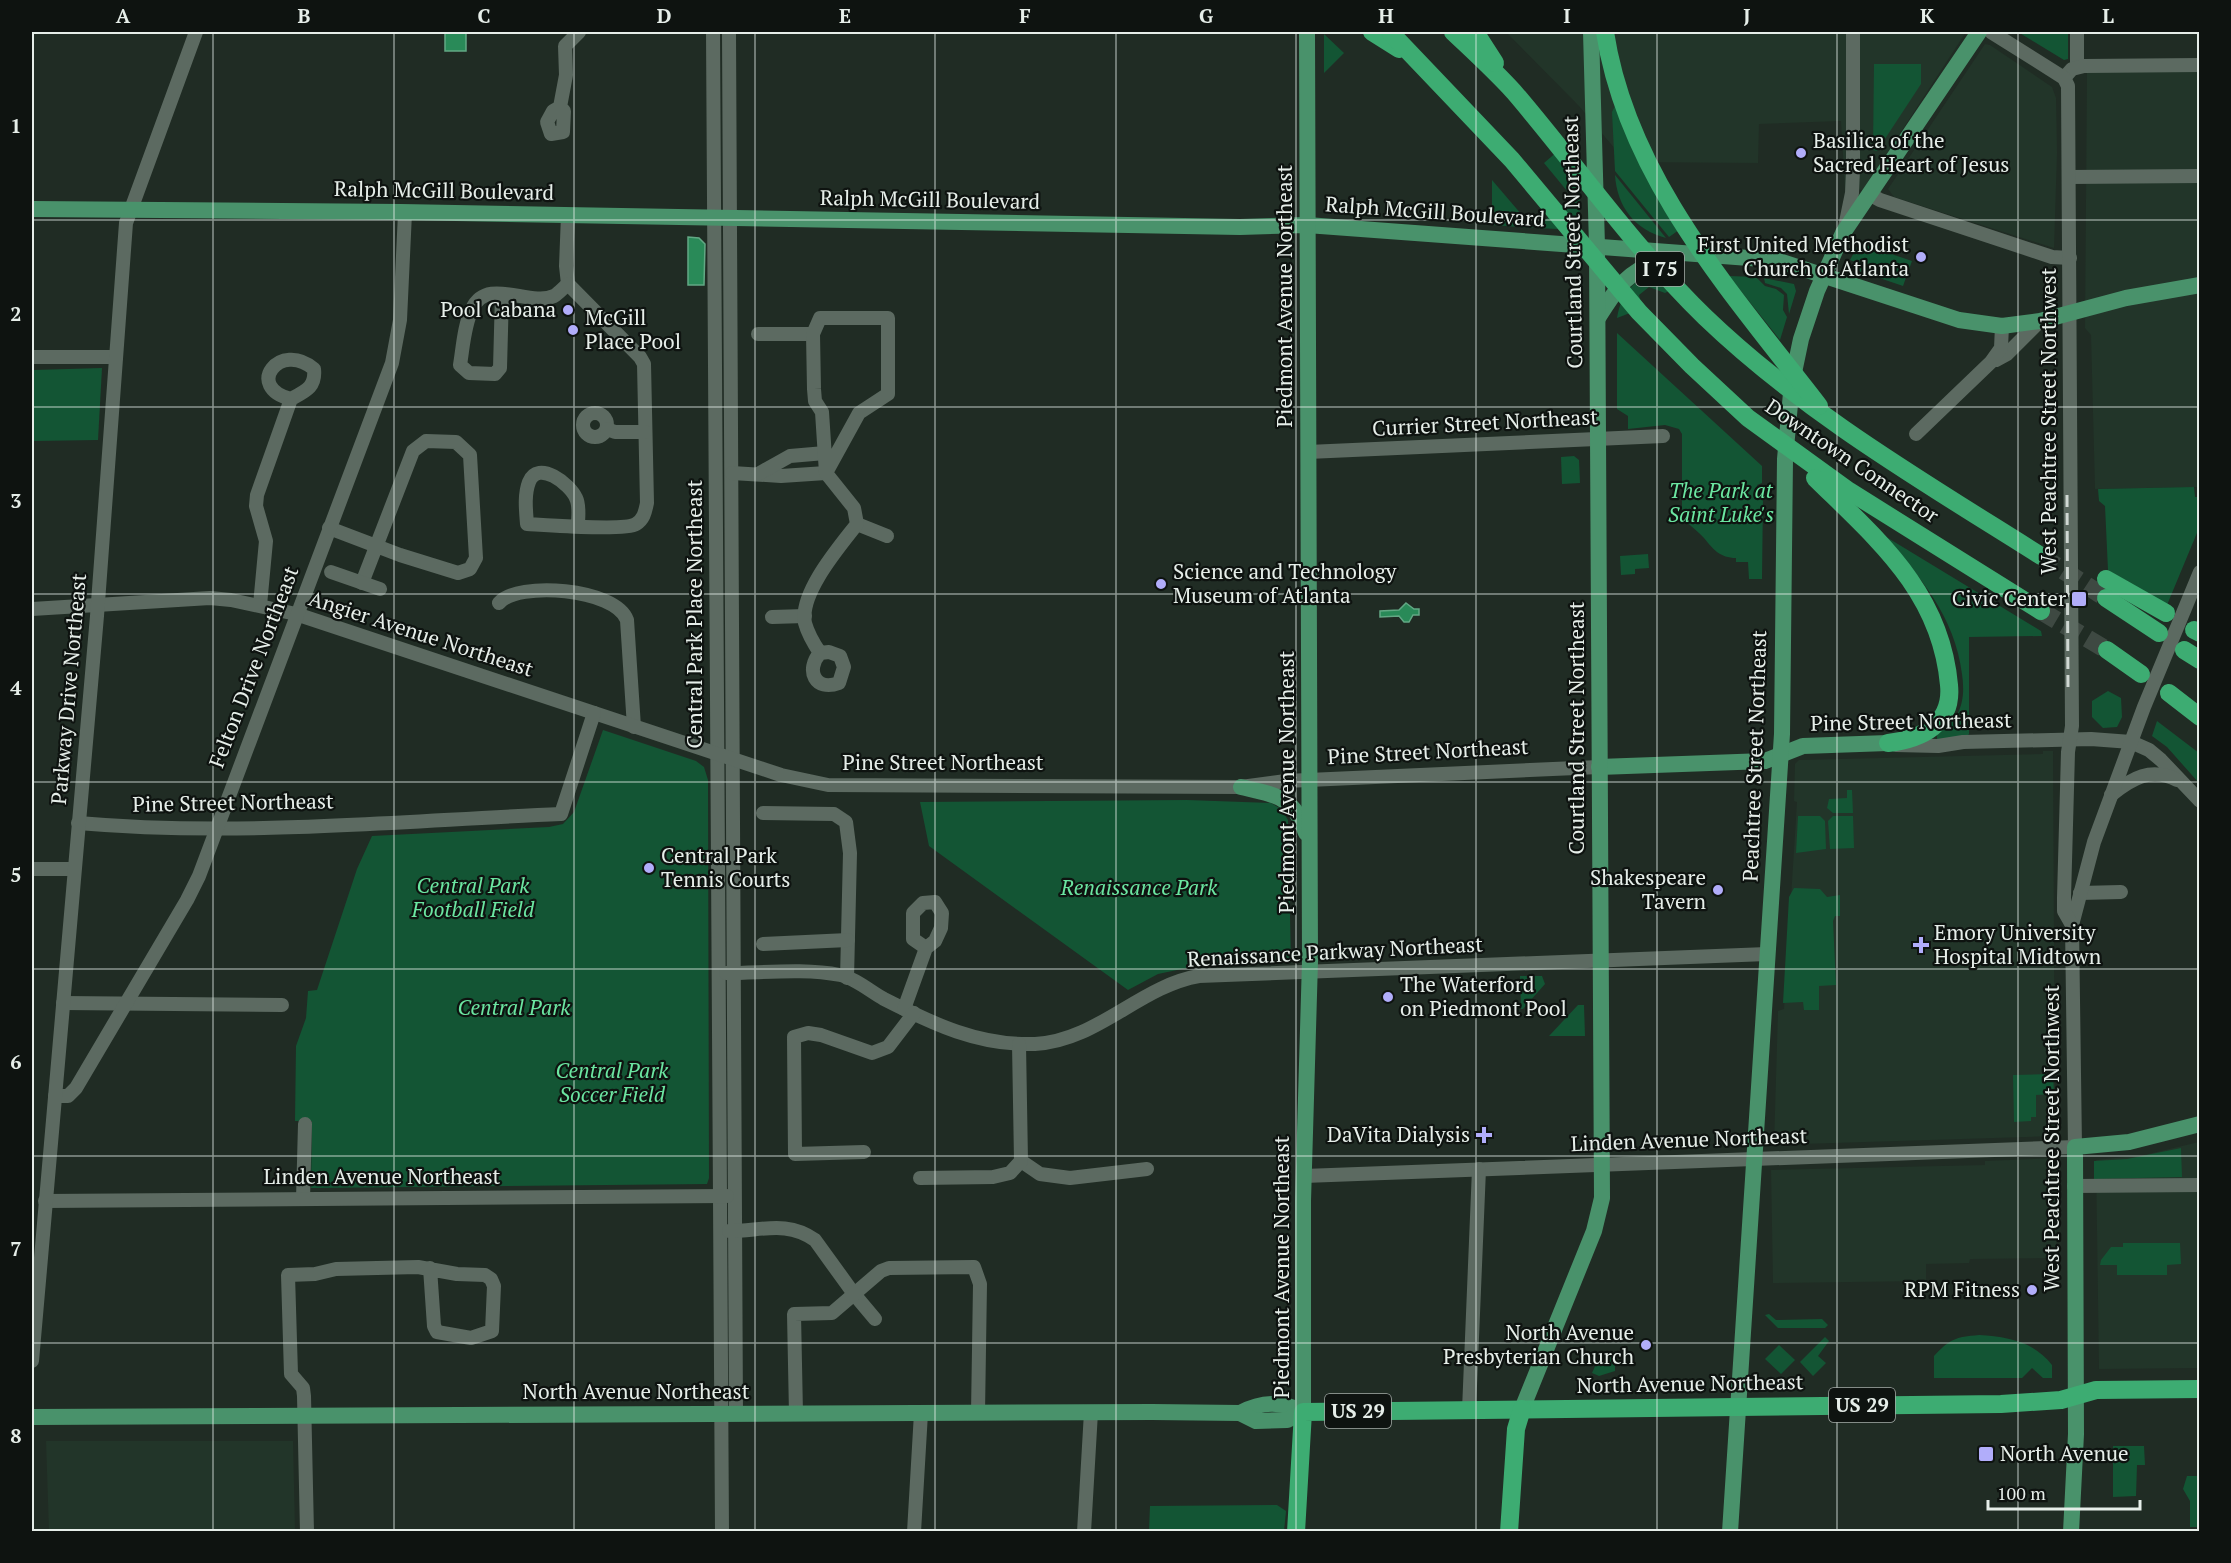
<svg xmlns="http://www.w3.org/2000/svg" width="2231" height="1563" viewBox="0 0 2231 1563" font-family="'PT Serif',serif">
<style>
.built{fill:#223529}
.green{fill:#135534}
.water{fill:#298a58;stroke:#62a884;stroke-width:1.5}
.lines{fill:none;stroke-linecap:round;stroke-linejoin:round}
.highway-tunnel{stroke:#3e4942;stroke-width:18;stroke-dasharray:18 9;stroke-linecap:butt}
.minor{stroke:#5c6a61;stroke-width:14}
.major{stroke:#49926b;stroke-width:16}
.highway{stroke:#3dac72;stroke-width:18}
.rail{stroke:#d0d8d3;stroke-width:3;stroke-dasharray:12 6;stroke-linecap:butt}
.grid{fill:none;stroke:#e6eee9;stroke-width:1.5;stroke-opacity:0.55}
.poi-dot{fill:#b1adfa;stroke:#0e1310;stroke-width:2}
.labels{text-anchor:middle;stroke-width:4.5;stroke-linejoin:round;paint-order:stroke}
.shield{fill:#0e1310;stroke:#a5aca8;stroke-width:1.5}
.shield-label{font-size:20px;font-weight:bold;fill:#e6eee9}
.poi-label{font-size:21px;fill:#e6eee9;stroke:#0e1310;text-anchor:start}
.street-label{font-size:21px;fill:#e6eee9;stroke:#0e1310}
.park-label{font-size:21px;font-style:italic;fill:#6be6a1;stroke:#0e1310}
.neatline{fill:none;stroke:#e6eee9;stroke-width:2}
.grid-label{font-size:20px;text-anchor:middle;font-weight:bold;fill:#e6eee9}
</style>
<rect width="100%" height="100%" fill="#202c24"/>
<g class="built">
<polygon points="1506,32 1966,32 1863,190 1845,189 1841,121 1759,124 1758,163 1626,162 1579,106"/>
<polygon points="1985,44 1990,45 2052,87 2056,98 2057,153 2054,248 1894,197 1888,189"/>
<polygon points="2087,72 2199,72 2199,496 2197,487 2095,489 2091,335 2085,328"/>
<polygon points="2043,751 2053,751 2055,1136 1774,1145 1778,1011 1784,1009 1797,802 1794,801 1795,764 1799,760 2043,754"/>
<polygon points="2199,1142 2199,1368 2099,1369 2096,1160 2144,1155"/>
<polygon points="2057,1158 2056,1258 1970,1259 1969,1263 1926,1264 1926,1281 1773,1283 1771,1170 1985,1165 1985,1161"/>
<polygon points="46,1441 293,1441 295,1531 49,1531"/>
</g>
<g class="green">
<polygon points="2018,32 2068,32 2068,59 2064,60"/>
<polygon points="1324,34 1344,53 1324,73"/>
<polygon points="1874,64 1921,64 1921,84 1877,151 1873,150"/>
<polygon points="1616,104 1679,230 1669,237 1615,171 1612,112"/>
<polygon points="1579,133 1580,230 1536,228 1572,197 1544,163"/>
<path d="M1615 175 1666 238C1635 230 1617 207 1615 175Z"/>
<polygon points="1492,180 1533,228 1492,225"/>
<polygon points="1859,243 1912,261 1903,286 1853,269 1855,262 1850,260"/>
<path d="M1665 269 1682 271 1678 286 1665 293 1649 287 1639 295 1641 303 1630 313 1617 318C1622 289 1638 276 1665 269Z"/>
<polygon points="1729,276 1756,277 1765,286 1776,289 1784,295 1783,310 1787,317 1780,340"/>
<polygon points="1764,278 1794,284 1796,291 1789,314 1787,294 1781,288 1765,283"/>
<path d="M1617 333 1762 466V483L1757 485 1763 497 1762 579H1749L1748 562H1736V558C1720 558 1713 549 1704 538 1698 531 1689 525 1682 518V434L1679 429 1665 425 1628 429V416L1617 409Z"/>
<polygon points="102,368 98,440 32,441 34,370"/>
<polygon points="1574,456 1579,460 1580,483 1562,484 1561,457"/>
<polygon points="2194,487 2195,497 2199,497 2199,528 2167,605 2108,570 2105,506 2099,501 2098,489"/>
<path d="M1883 535 2041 631 2042 636 1969 637V734L1965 739 1937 743V735C1944 729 1952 722 1957 715 1964 702 1964 688 1962 674 1955 617 1920 576 1883 535Z"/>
<polygon points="1648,554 1649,568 1635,569 1635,574 1621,575 1620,556"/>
<polygon points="2108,691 2121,698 2122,717 2117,727 2103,728 2092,717 2092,701"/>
<polygon points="2157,721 2199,753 2199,783 2167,747 2152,736"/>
<polygon points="603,730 696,761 704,767 708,780 709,1178 707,1184 311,1188 312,1121 295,1121 296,1046 306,1018 308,991 317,990 357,869 372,836 549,827 563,824 574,812"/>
<polygon points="1847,790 1852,790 1853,813 1833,813 1827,808 1829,799 1847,798"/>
<polygon points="1187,800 1271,803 1281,809 1288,820 1291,963 1196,966 1158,974 1128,990 929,846 920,802"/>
<polygon points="1798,816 1820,816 1825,821 1826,849 1796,853"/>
<polygon points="1833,816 1853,816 1854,848 1830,849 1828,821"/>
<polygon points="1794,888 1820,889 1827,897 1840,895 1840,916 1835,916 1833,921 1836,985 1819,986 1819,1010 1804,1010 1803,1002 1783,1003 1789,897"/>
<polygon points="1520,976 1542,976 1545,984 1523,1009 1521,1009"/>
<polygon points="1578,1005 1584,1005 1585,1036 1549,1036"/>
<polygon points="2053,1074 2054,1094 2036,1095 2036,1117 2031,1117 2031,1121 2014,1122 2013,1075"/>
<polygon points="2181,1148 2182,1177 2094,1179 2094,1161 2127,1159"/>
<polygon points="2123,1243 2180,1243 2181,1264 2167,1265 2167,1275 2117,1275 2117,1265 2100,1265 2101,1260 2111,1247 2123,1247"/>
<polygon points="1769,1314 1776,1320 1822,1319 1828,1325 1825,1328 1778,1328 1765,1315"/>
<path d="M1979 1335C2008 1337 2033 1341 2052 1365V1378H2043L2032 1368 2022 1378H1934V1356C1950 1339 1955 1337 1979 1335Z"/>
<polygon points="1825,1337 1829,1341 1818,1356 1826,1363 1813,1376 1800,1362"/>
<polygon points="1779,1345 1795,1360 1781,1374 1765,1359"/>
<polygon points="1615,1352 1615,1371 1599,1376 1592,1373 1601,1353"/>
<polygon points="2113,1446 2144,1446 2145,1465 2137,1465 2136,1496 2113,1497"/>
<polygon points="2187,1476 2199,1476 2199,1527 2190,1527 2190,1501 2183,1489"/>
<polygon points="1277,1505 1286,1511 1284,1531 1149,1531 1150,1506"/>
</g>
<g class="water">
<rect x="445" y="32" width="21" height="19"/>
<polygon points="688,237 699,238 705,244 704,285 688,285"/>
<polygon points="1406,603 1414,609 1419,609 1419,615 1413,615 1409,622 1404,622 1399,616 1380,617 1380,611 1399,610"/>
</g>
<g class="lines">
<g class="highway-tunnel">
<polyline points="2041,556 2106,598"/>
<polyline points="2041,611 2107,650"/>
</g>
<g class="minor">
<polyline points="713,32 722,1532"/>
<polyline points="729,32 736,1414"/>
<polyline points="2077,67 2077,32"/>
<polyline points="2064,78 2072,69 2084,66 2200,65"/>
<polyline points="560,107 553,111 547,122 551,134 563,132 564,111 560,107 566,75 565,46 579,32"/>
<polyline points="2069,177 2200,176"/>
<polyline points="1869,194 1880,200 2052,257 2070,258"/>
<path d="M568 215 566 266 568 284 640 357 644 364 647 503C645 512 644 519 636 524 625 531 545 525 527 524 526 511 524 495 529 482 538 459 570 484 576 498 580 506 578 516 578 525"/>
<polyline points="1845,227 1852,193 1853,170 1853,32"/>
<path d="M502 294 500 368 495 374 469 373 460 365C463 347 464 326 472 309 487 276 529 307 554 296 559 293 564 287 568 284"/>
<polyline points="758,334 813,334"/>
<polyline points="32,357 116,357"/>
<polyline points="1996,360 2007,354 2040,321"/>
<circle cx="595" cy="425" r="12"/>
<polyline points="607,429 615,432 645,432"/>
<polyline points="1916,434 1991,362 2001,348 2002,326"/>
<polyline points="1308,452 1663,436"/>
<polyline points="732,473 781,476 826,473"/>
<polyline points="758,474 790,456 825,453"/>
<polyline points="857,524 887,536"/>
<polyline points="329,528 400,555 458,573 470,569 476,558 470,455 456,442 426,441 413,451 362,583"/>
<polyline points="331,572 380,589"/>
<path d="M499 603C517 581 615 588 627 620L634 727"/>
<path d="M260 605 266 541 256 506 257 495 291 399C306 391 316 387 314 369 280 340 244 387 291 399"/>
<polyline points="32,609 210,598 231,600 296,614 781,775 828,785 1241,787 1286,781 1599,767"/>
<polyline points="772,617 805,616"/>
<path d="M820 653 829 652 840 656 844 667 839 683C815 692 805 670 820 653 814 644 808 634 805 623 799 593 840 546 857 524L854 508 826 473 822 412 815 401 814 389 813 334 820 318H888V394L859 413 826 473"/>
<polyline points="1896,745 1938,746 1963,742 2091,739 2131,742 2149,750 2161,760 2200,801"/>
<path d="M2111 795C2132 778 2151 767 2177 780"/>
<polyline points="763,813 834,814 846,822 850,853 847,978"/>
<path d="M78 823C239 837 400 821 561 814L594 713"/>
<polyline points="32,869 74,869"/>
<polyline points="2080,893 2121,892"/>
<polyline points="2072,925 2094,842 2144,707 2200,572"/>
<polyline points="763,944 848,940"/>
<path d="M726 973C762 973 804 968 840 975 855 978 871 992 884 999 933 1024 979 1046 1035 1044 1097 1041 1140 986 1199 976L1767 954"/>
<polyline points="63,1003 282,1005"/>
<polyline points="904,1009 926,948 935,941 941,928 942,913 935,902 923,903 913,913 913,939 926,948"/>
<polyline points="1019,1044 1021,1161 1040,1174 1070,1178 1147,1169"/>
<polyline points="55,1096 68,1096 76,1088 187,900 199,876 392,363 400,320 405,213"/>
<polyline points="864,1152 795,1154 794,1037 808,1033 821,1035 872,1053 888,1047 914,1013"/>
<polyline points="1304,1176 2075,1147 2072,925 2064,911 2064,898 2068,752 2072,726 2068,86 2064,78 1991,32"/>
<polyline points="920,1178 993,1177 1010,1173 1021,1161"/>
<polyline points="2074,1186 2200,1185"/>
<polyline points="303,1199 305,1124"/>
<polyline points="45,1201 727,1196"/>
<path d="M729 1231C761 1231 787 1220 815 1240L854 1294 875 1319"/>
<polyline points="32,1361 97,616 126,223 196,32"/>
<polyline points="1469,1410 1479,1169"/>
<polyline points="796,1414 794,1314 832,1313 881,1271 889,1268 974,1267 980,1284 978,1413"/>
<polyline points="307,1532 304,1396 303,1388 291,1374 288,1275 315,1274 336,1269 418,1267 457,1274 485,1275 491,1279 494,1286 492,1331 471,1338 437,1332 434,1326 430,1268"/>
<polyline points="914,1532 921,1413"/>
<polyline points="1084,1532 1091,1412"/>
</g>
<g class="major">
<polyline points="32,209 401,212 1240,227 1307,225 1776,260 1959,320 2002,326 2040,321 2126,298 2200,285"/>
<path d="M1598 318C1618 286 1628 270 1666 258"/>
<polyline points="1599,767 1765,761 1803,746 1888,743"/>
<path d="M1241 787C1275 795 1294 796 1306 833"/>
<polyline points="1522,1409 1594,1231 1602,1198 1597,246 1591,32"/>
<polyline points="1303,1412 1303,1201 1310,961 1307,32"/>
<path d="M1240 1413C1262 1401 1281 1401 1303 1412"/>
<polyline points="32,1417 1152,1412 1240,1413 1256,1421 1287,1420 1303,1412"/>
<polyline points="1730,1532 1782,734 1785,459 1792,382 1801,339 1817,291 1843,233 1979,32"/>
<polyline points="2071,1532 2076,1434 2075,1147 2129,1142 2200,1124"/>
</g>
<g class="highway">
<polyline points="1372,32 1399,49"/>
<polyline points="1390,32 1512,160 1639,312 1692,366 1748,418 1849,491 2041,611"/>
<path d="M1453 32C1473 51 1495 71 1514 92 1578 167 1634 248 1705 317 1805 413 1924 482 2041 556"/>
<polyline points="1475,32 1495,63"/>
<path d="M1605 32C1627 177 1732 293 1819 406"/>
<path d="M1815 478C1878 540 1941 592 1949 685 1953 724 1922 739 1888 743"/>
<polyline points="2106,579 2166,613"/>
<polyline points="2106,598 2159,633"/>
<polyline points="2194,630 2200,633"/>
<polyline points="2107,650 2141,674"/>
<polyline points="2184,650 2200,660"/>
<polyline points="2169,693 2200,717"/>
<polyline points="1296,1532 1303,1412 2001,1404 2061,1400 2096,1390 2200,1389"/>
<polyline points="1509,1532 1516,1429 1522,1409"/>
</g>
<polyline class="rail" points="2067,495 2068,692"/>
</g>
<path class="grid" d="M213 32V1532M394 32V1532M574 32V1532M755 32V1532M935 32V1532M1116 32V1532M1296 32V1532M1476 32V1532M1657 32V1532M1837 32V1532M2018 32V1532M32 220H2200M32 407H2200M32 594H2200M32 782H2200M32 969H2200M32 1156H2200M32 1343H2200"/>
<g class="poi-dot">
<circle cx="1801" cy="153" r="6"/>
<circle cx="1921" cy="257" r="6"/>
<circle cx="568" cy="310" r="6"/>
<circle cx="573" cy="330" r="6"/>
<circle cx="1161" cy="584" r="6"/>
<rect x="2071" y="591" width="16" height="16" rx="3"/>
<circle cx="649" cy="868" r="6"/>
<circle cx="1718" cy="890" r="6"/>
<path d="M1918 936h6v6h6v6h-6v6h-6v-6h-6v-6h6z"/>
<circle cx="1388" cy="997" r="6"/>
<path d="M1481 1126h6v6h6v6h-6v6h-6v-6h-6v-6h6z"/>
<circle cx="2032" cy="1290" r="6"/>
<circle cx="1646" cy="1345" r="6"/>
<rect x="1978" y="1446" width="16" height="16" rx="3"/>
</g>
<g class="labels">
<g class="shield">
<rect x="1636" y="252" width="48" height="34" rx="4.5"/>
<rect x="1829" y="1388" width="66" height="34" rx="4.5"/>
<rect x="1325" y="1394" width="66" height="34" rx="4.5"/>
</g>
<g class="shield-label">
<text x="1660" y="276">I 75</text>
<text x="1862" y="1412">US 29</text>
<text x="1358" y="1418">US 29</text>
</g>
<g class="poi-label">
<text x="1813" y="148">Basilica of the<tspan x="1813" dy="24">Sacred Heart of Jesus</tspan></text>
<text x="1909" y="252" text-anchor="end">First United Methodist<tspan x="1909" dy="24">Church of Atlanta</tspan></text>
<text x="556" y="317" text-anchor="end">Pool Cabana</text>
<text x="585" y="325">McGill<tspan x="585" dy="24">Place Pool</tspan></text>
<text x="1173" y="579">Science and Technology<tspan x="1173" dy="24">Museum of Atlanta</tspan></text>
<text x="2066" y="606" text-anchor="end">Civic Center</text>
<text x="661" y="863">Central Park<tspan x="661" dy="24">Tennis Courts</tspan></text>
<text x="1706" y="885" text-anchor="end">Shakespeare<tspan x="1706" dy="24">Tavern</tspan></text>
<text x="1934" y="940">Emory University<tspan x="1934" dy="24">Hospital Midtown</tspan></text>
<text x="1400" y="992">The Waterford<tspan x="1400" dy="24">on Piedmont Pool</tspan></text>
<text x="1470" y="1142" text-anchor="end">DaVita Dialysis</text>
<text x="2020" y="1297" text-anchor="end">RPM Fitness</text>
<text x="1634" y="1340" text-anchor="end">North Avenue<tspan x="1634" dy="24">Presbyterian Church</tspan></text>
<text x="2000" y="1461">North Avenue</text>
</g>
<g class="street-label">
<text transform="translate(444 191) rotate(1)" y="7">Ralph McGill Boulevard</text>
<text transform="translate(930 200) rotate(1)" y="7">Ralph McGill Boulevard</text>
<text transform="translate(1435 212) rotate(4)" y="7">Ralph McGill Boulevard</text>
<text transform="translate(1573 242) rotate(-91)" y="7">Courtland Street Northeast</text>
<text transform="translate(1285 296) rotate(-90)" y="7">Piedmont Avenue Northeast</text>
<text transform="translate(2049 421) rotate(-90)" y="7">West Peachtree Street Northwest</text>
<text transform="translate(1485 423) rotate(-3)" y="7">Currier Street Northeast</text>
<text transform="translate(1852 461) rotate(34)" y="7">Downtown Connector</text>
<text transform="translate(695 614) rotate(-90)" y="7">Central Park Place Northeast</text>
<text transform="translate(421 634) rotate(18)" y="7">Angier Avenue Northeast</text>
<text transform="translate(254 667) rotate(-69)" y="7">Felton Drive Northeast</text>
<text transform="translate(69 689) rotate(-85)" y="7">Parkway Drive Northeast</text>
<text transform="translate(1911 722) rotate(-1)" y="7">Pine Street Northeast</text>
<text transform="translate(1577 728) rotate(-90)" y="7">Courtland Street Northeast</text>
<text transform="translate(1428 752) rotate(-3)" y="7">Pine Street Northeast</text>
<text transform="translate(1755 756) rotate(-88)" y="7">Peachtree Street Northeast</text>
<text x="943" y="770">Pine Street Northeast</text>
<text transform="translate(1287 782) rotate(-90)" y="7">Piedmont Avenue Northeast</text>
<text transform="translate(233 803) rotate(-1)" y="7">Pine Street Northeast</text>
<text transform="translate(1335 952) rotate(-3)" y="7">Renaissance Parkway Northeast</text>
<text transform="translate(2052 1138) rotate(-90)" y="7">West Peachtree Street Northwest</text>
<text transform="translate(1689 1140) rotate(-2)" y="7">Linden Avenue Northeast</text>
<text x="382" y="1184">Linden Avenue Northeast</text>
<text transform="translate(1282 1267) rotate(-90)" y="7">Piedmont Avenue Northeast</text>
<text transform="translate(1690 1384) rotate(-1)" y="7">North Avenue Northeast</text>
<text x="636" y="1399">North Avenue Northeast</text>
</g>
<g class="park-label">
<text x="1721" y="498">The Park at<tspan x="1721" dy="24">Saint Luke's</tspan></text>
<text x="473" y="893">Central Park<tspan x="473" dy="24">Football Field</tspan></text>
<text x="1139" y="895">Renaissance Park</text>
<text x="514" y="1015">Central Park</text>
<text x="612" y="1078">Central Park<tspan x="612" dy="24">Soccer Field</tspan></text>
</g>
</g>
<rect width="2231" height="1563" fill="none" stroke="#0e1310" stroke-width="66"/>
<path d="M1988 1500v9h152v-9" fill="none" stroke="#e6eee9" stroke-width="3"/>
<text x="1997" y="1500" font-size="18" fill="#e6eee9" stroke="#0e1310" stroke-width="4.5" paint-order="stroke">100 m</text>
<rect x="33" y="33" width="2165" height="1497" class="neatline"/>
<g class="grid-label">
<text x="123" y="23">A</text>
<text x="304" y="23">B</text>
<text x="484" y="23">C</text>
<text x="664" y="23">D</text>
<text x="845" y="23">E</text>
<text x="1025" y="23">F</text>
<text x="1206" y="23">G</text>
<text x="1386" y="23">H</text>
<text x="1567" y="23">I</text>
<text x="1747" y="23">J</text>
<text x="1927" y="23">K</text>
<text x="2108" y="23">L</text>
<text x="16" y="133">1</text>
<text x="16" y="321">2</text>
<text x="16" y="508">3</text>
<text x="16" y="695">4</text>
<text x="16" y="882">5</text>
<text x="16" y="1069">6</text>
<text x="16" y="1256">7</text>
<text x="16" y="1443">8</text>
</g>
</svg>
